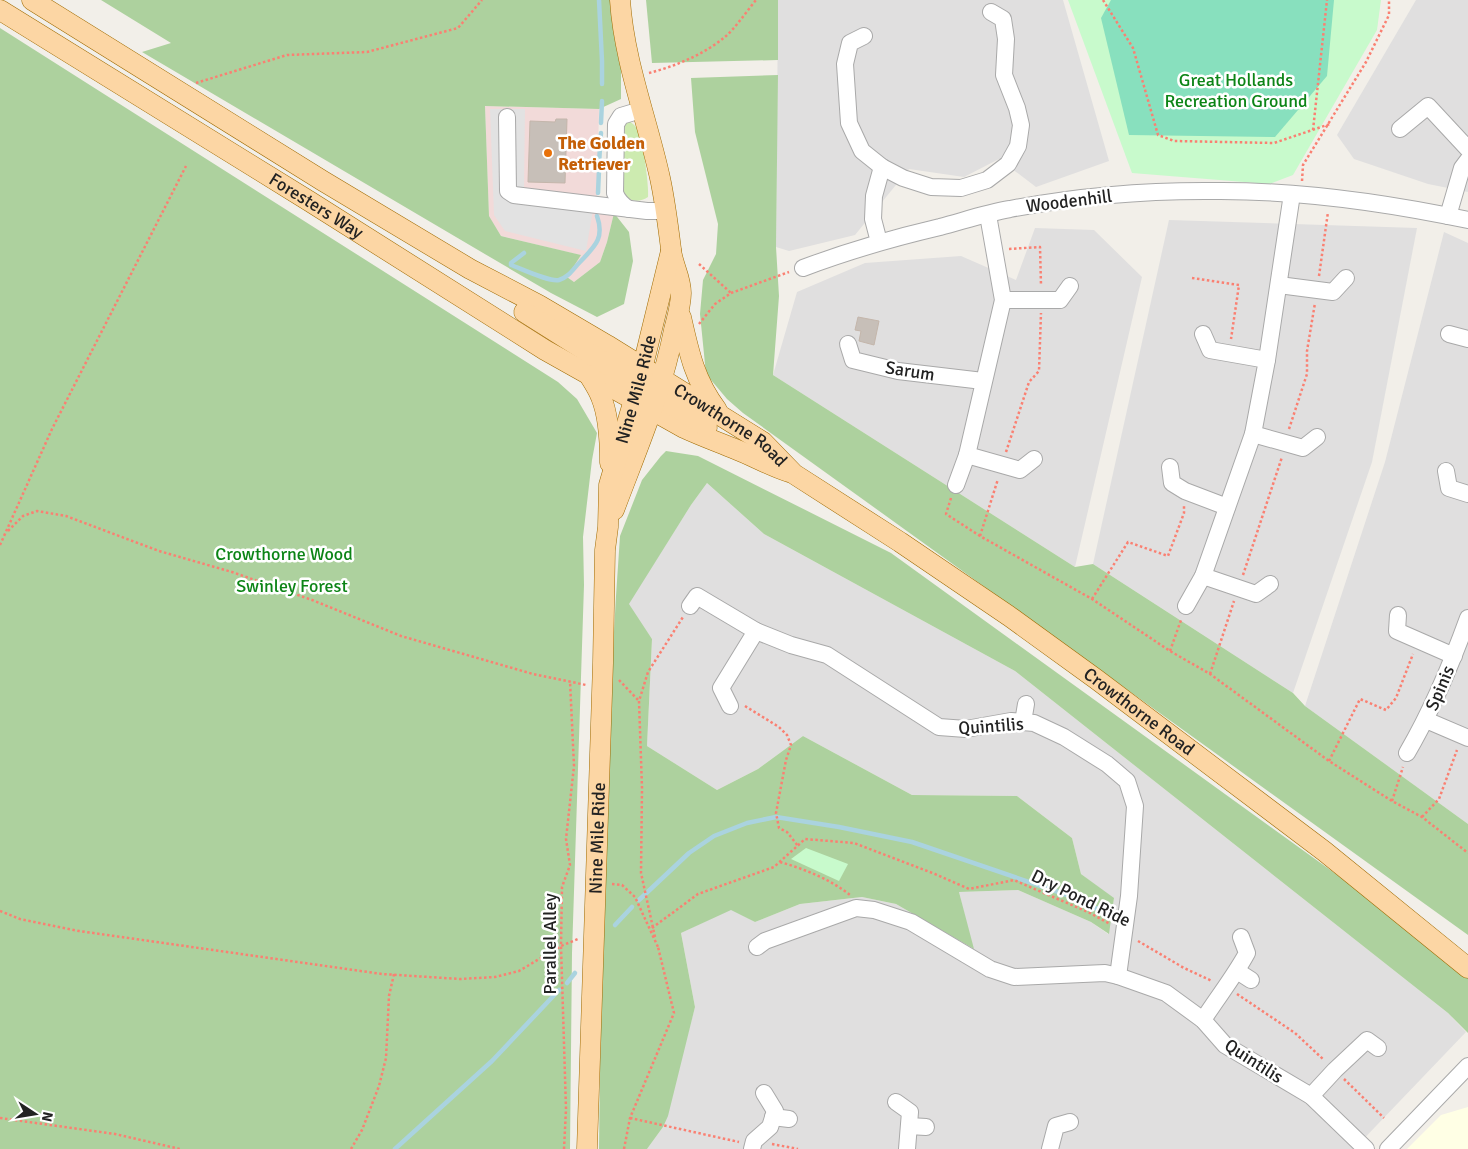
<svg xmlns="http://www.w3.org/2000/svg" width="1468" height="1149" viewBox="0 0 1468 1149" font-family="Signika,sans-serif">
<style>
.residential{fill:#e0dfdf}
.commercial{fill:#f2dad9}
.education{fill:#ffffe5}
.grass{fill:#cdebb0}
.forest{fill:#add19e}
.park{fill:#c8facc}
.pitch{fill:#88e0be}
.parking{fill:#e2e2e2}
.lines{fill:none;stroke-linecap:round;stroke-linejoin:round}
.stream{stroke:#aad3df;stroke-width:4.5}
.building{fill:#c7bfb8;stroke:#c4b6ab}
.minor-casing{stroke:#a9a9a9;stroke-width:18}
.major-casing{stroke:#a06b00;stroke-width:21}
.path{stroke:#fa8072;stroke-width:2.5;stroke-dasharray:2.5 2.5;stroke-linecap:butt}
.minor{stroke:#fff;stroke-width:16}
.major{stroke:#fcd6a4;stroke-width:20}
.food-dot{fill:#e8710a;stroke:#fff;stroke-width:2}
.labels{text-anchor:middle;stroke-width:5;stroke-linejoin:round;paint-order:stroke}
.park-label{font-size:18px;fill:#0c8416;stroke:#fff}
.food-label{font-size:18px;font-weight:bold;fill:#c56008;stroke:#fff;text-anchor:start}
.street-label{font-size:18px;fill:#222;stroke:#fff}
</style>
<rect width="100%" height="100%" fill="#f2efe9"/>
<g class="residential">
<polygon points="778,0 1063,0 1109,161 1036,187 999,159 964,177 909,169 855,235 789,251 776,247"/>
<polygon points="1416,0 1468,0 1468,192 1428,184 1354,159 1337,135"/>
<polygon points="1169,220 1417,228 1372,462 1293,693 1093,564"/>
<polygon points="1035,228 1094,230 1142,277 1075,567 773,375 797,292 865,263 961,256 1016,280"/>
<polygon points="1444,232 1468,243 1468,824 1305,706 1385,462"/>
<polygon points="707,483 764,534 1015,671 1448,1013 1466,1032 1354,1149 647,1149 663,1127 695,1007 681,933 731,909 755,922 800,904 862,897 896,904 973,949 959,892 1018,890 1091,922 1108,934 1114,899 1081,874 1072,838 1017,796 912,795 803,736 758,769 717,790 647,746 652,639 628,604 691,505"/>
</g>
<polygon class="commercial" points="485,106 599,109 597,198 614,213 607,242 600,262 574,282 567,277 580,255 501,236 489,217"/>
<polygon class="education" points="1468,1107 1468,1149 1407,1149 1441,1115"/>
<path class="grass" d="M629 121C632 123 636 126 638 130 643 140 649 186 648 197 639 203 631 201 623 196L622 125Z"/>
<g class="forest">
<polygon points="101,0 612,0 621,65 621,99 599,109 485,106 489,216 501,236 581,255 567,277 574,282 600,262 607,242 614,213 629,232 633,261 624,304 597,317 551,293 142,52 171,43"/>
<polygon points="646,0 778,0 778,60 652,63"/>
<polygon points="0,28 558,382 577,399 597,433 592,460 583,537 584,585 572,953 570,1149 0,1149"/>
<polygon points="778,75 776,247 779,296 773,375 1075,567 1093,564 1293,693 1305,706 1468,824 1468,935 743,413 727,399 706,374 700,314 703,280 716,254 718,224 695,132 691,78"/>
<polygon points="666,451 698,456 891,553 1419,934 1468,976 1468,1033 1448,1013 1015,671 764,534 707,483 691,505 629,604 652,639 647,746 717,790 758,769 803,736 912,795 1017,796 1072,838 1081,874 1114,898 1109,934 1091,922 1018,890 959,892 974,949 896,904 862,897 800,904 755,922 731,910 681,933 695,1007 668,1116 663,1127 647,1149 599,1149 601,992 609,722 616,596 620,536 642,480 661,456"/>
</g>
<g class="park">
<polygon points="1068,0 1381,0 1377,30 1293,175 1269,184 1132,173"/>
<polygon points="806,848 848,864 839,881 791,859"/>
</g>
<polygon class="pitch" points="1111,0 1334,0 1327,76 1275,137 1129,135 1101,18"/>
<polygon class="parking" points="490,109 525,109 524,190 594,204 586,251 505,231 494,215"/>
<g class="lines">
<g class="stream">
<polyline points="599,0 602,61 602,84"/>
<polyline points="601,123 602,101"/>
<polyline points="600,142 601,133"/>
<polyline points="599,164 600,147"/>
<polyline points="598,193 599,170"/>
<path d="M524 253 511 263V265C522 269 549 282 559 280 569 277 573 269 580 262 594 247 605 239 597 216"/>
<polyline points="639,900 689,853 714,836 747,823 776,817 839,827 912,842 1070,896 1090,908 1108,909"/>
<polyline points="615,925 632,907"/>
<polyline points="567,983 575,973"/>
<polyline points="395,1149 492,1061 559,990"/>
</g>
</g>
<g class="building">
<polygon points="556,119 567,119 565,183 528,182 530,121 555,122"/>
<polygon points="858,317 879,321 874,345 859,341 861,331 855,330"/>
</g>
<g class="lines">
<g class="minor-casing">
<g id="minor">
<polyline points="864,36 850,43 845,64 849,123 862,151 882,167 903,178 931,187 961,188 987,180 1008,164 1018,146 1021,125 1017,108 1004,75 1006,39 1003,19 991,12"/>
<polyline points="507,117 508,191 514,195 647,211 667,211"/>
<polyline points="1400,129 1428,106 1468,149"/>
<path d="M629 209C622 205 618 201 615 193L616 124 621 116 641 110"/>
<polyline points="1448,216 1462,168 1468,160"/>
<polyline points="879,242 873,219 874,196 882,167"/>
<path d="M803 268C848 251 893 238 940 227 963 221 986 213 1010 209 1077 196 1152 190 1221 191 1304 191 1387 203 1468 220"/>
<polyline points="1279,285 1333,292 1346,278"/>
<polyline points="1003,300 1060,300 1070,286"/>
<polyline points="1203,334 1210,350 1267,360"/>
<polyline points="1449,334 1468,339"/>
<polyline points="848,344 853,360 898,371 983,381"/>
<polyline points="1253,434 1303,448 1317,437"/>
<polyline points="967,455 1020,470 1034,459"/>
<polyline points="1170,467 1172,483 1185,491 1227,507"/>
<polyline points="1446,471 1449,488 1468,494"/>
<polyline points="956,485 967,455 1003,300 988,215"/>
<polyline points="1203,576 1256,594 1270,584"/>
<polyline points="690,606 697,596 756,631 791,645 827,655 939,727 966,729 1011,721 1034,723 1064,737 1107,764 1127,781 1135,806 1129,896 1118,976"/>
<polyline points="1186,606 1203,576 1253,434 1267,360 1292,194"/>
<polyline points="1398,615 1397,631 1454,656"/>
<polyline points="730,706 721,688 756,631"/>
<polyline points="1426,720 1468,738"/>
<polyline points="1023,722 1026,704"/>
<path d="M1407 753C1432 710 1451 665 1468 618"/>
<polyline points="757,947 765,941 856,908 874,910 911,922 990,969 1014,977 1105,973 1118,976 1166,993 1203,1020 1225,1045 1311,1096 1366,1149"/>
<polyline points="1237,971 1251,980"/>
<path d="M1203 1020C1217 998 1234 977 1247 953L1241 937"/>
<polyline points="1311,1096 1335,1070 1367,1040 1378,1048"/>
<polyline points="896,1102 910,1112 907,1149"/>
<polyline points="773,1117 789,1119"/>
<polyline points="909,1126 926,1127"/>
<polyline points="752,1149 754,1141 770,1127 775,1111 764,1093"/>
<polyline points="1050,1149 1056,1126 1070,1122"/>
<polyline points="1388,1149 1468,1066"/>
</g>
</g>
<g class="major-casing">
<g id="major">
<path id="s1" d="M32 0 323 181 470 269 539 305 607 345 763 442 794 474 900 542 1009 616 1096 679 1324 851 1468 968"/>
<path id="s2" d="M0 10 309 201 545 350 684 428C701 436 718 442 735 449 753 456 770 466 789 472"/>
<polyline points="524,312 624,375 646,394"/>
<path d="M681 317C689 353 695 381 717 410"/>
<path d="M589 375C593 382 598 389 601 397 609 416 610 442 610 463"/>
<polyline points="647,385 665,400 707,427"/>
<path d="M614 510C636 451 662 392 674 330 677 318 681 305 681 293 681 277 672 264 671 249 668 225 665 201 660 178 647 119 624 61 620 0"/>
<path id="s3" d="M587 1149 603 663 605 550 608 527 609 485 638 386 671 251"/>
</g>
</g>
<g class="path">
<polyline points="1103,0 1133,48 1158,135 1174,141 1274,143 1330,124"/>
<path d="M649 73C676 66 705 54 726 36 737 26 746 12 756 0"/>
<polyline points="196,83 287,55 367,52 458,28 482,0"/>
<polyline points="1313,130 1327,0"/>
<polyline points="1302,181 1303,165 1366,62 1389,15 1389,0"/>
<polyline points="1009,249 1040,247 1041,285"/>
<polyline points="699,264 731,293"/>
<polyline points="1319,276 1328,212"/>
<polyline points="1192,278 1239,285 1231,339"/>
<polyline points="699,324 715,304 731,293 789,272"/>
<polyline points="1289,429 1307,374 1307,351 1315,303"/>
<polyline points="1006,452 1029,382 1039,371 1041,313"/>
<polyline points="951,498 946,514 980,536 1092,599 1170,651 1210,674 1329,761 1392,801 1422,817 1468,853"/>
<polyline points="8,531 23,516 37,511 66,516 159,551 232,572 312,600 401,636 533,674 586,685"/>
<polyline points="980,536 998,479"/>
<polyline points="0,545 52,429 186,166"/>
<polyline points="1243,575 1282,457"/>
<polyline points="1092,599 1128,542 1168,556 1184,513 1184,505"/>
<polyline points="1170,651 1181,620"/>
<polyline points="1210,674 1234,601"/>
<polyline points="619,680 639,701"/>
<polyline points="745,706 779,727 787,735 791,745 786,760 776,813 779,828 787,832 798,846"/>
<polyline points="1329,761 1360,699 1386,710 1396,698 1413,654"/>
<polyline points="1392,801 1403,767"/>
<polyline points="1422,817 1439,799 1457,750"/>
<path d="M780 862C804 869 830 879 850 895"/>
<polyline points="612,884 622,885 635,897 658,947"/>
<polyline points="0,911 20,919 79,931 382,974 460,979 495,977 519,971 561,946 578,939"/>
<polyline points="652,928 698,894 774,867 805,839 854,843 935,874 969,889 1014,880 1090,913 1110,924"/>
<polyline points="655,937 641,873 642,788 639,701 648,672 683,617"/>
<polyline points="1138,941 1184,968 1212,981"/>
<polyline points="1237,994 1295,1033 1324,1060"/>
<polyline points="1344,1079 1384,1118"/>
<polyline points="0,1118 115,1134 180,1149"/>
<polyline points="630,1118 739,1142"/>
<polyline points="772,1144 798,1149"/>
<polyline points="351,1149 362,1130 379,1086 386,1058 389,996 394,974"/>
<polyline points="564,1149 566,1109 561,946 562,887 570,865 566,839 574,766 570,681"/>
<polyline points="624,1149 630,1118 674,1013 658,947"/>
</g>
<use href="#minor" class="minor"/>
<use href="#major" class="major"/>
</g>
<circle class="food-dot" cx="548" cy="153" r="5"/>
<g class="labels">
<g class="park-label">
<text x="1236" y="86">Great Hollands<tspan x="1236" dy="21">Recreation Ground</tspan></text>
<text x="284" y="560">Crowthorne Wood</text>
<text x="292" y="592">Swinley Forest</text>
</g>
<g class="food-label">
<text x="558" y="149">The Golden<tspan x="558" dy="21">Retriever</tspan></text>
</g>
<g class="street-label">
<text transform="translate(1069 201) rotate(-7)" y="6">Woodenhill</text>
<text dy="6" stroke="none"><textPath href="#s2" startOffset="372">Foresters Way</textPath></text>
<text transform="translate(910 371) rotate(9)" y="6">Sarum</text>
<text dy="6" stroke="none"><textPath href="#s3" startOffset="764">Nine Mile Ride</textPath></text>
<text dy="6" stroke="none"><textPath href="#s1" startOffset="818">Crowthorne Road</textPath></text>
<text transform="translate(1440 688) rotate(-67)" y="6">Spinis</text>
<text dy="6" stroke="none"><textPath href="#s1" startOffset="1318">Crowthorne Road</textPath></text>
<text transform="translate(991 726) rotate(-4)" y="6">Quintilis</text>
<text dy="6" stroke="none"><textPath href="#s3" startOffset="311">Nine Mile Ride</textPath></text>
<text transform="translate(1081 898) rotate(26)" y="6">Dry Pond Ride</text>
<text transform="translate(550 944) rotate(-90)" y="6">Parallel Alley</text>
<text transform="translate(1254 1061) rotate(33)" y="6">Quintilis</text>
</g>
</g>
<g transform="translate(35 1114) rotate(102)" stroke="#ffffff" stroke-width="4" paint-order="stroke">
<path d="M0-4L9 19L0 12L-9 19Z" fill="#222222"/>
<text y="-8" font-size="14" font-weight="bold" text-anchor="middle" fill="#222222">N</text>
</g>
</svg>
